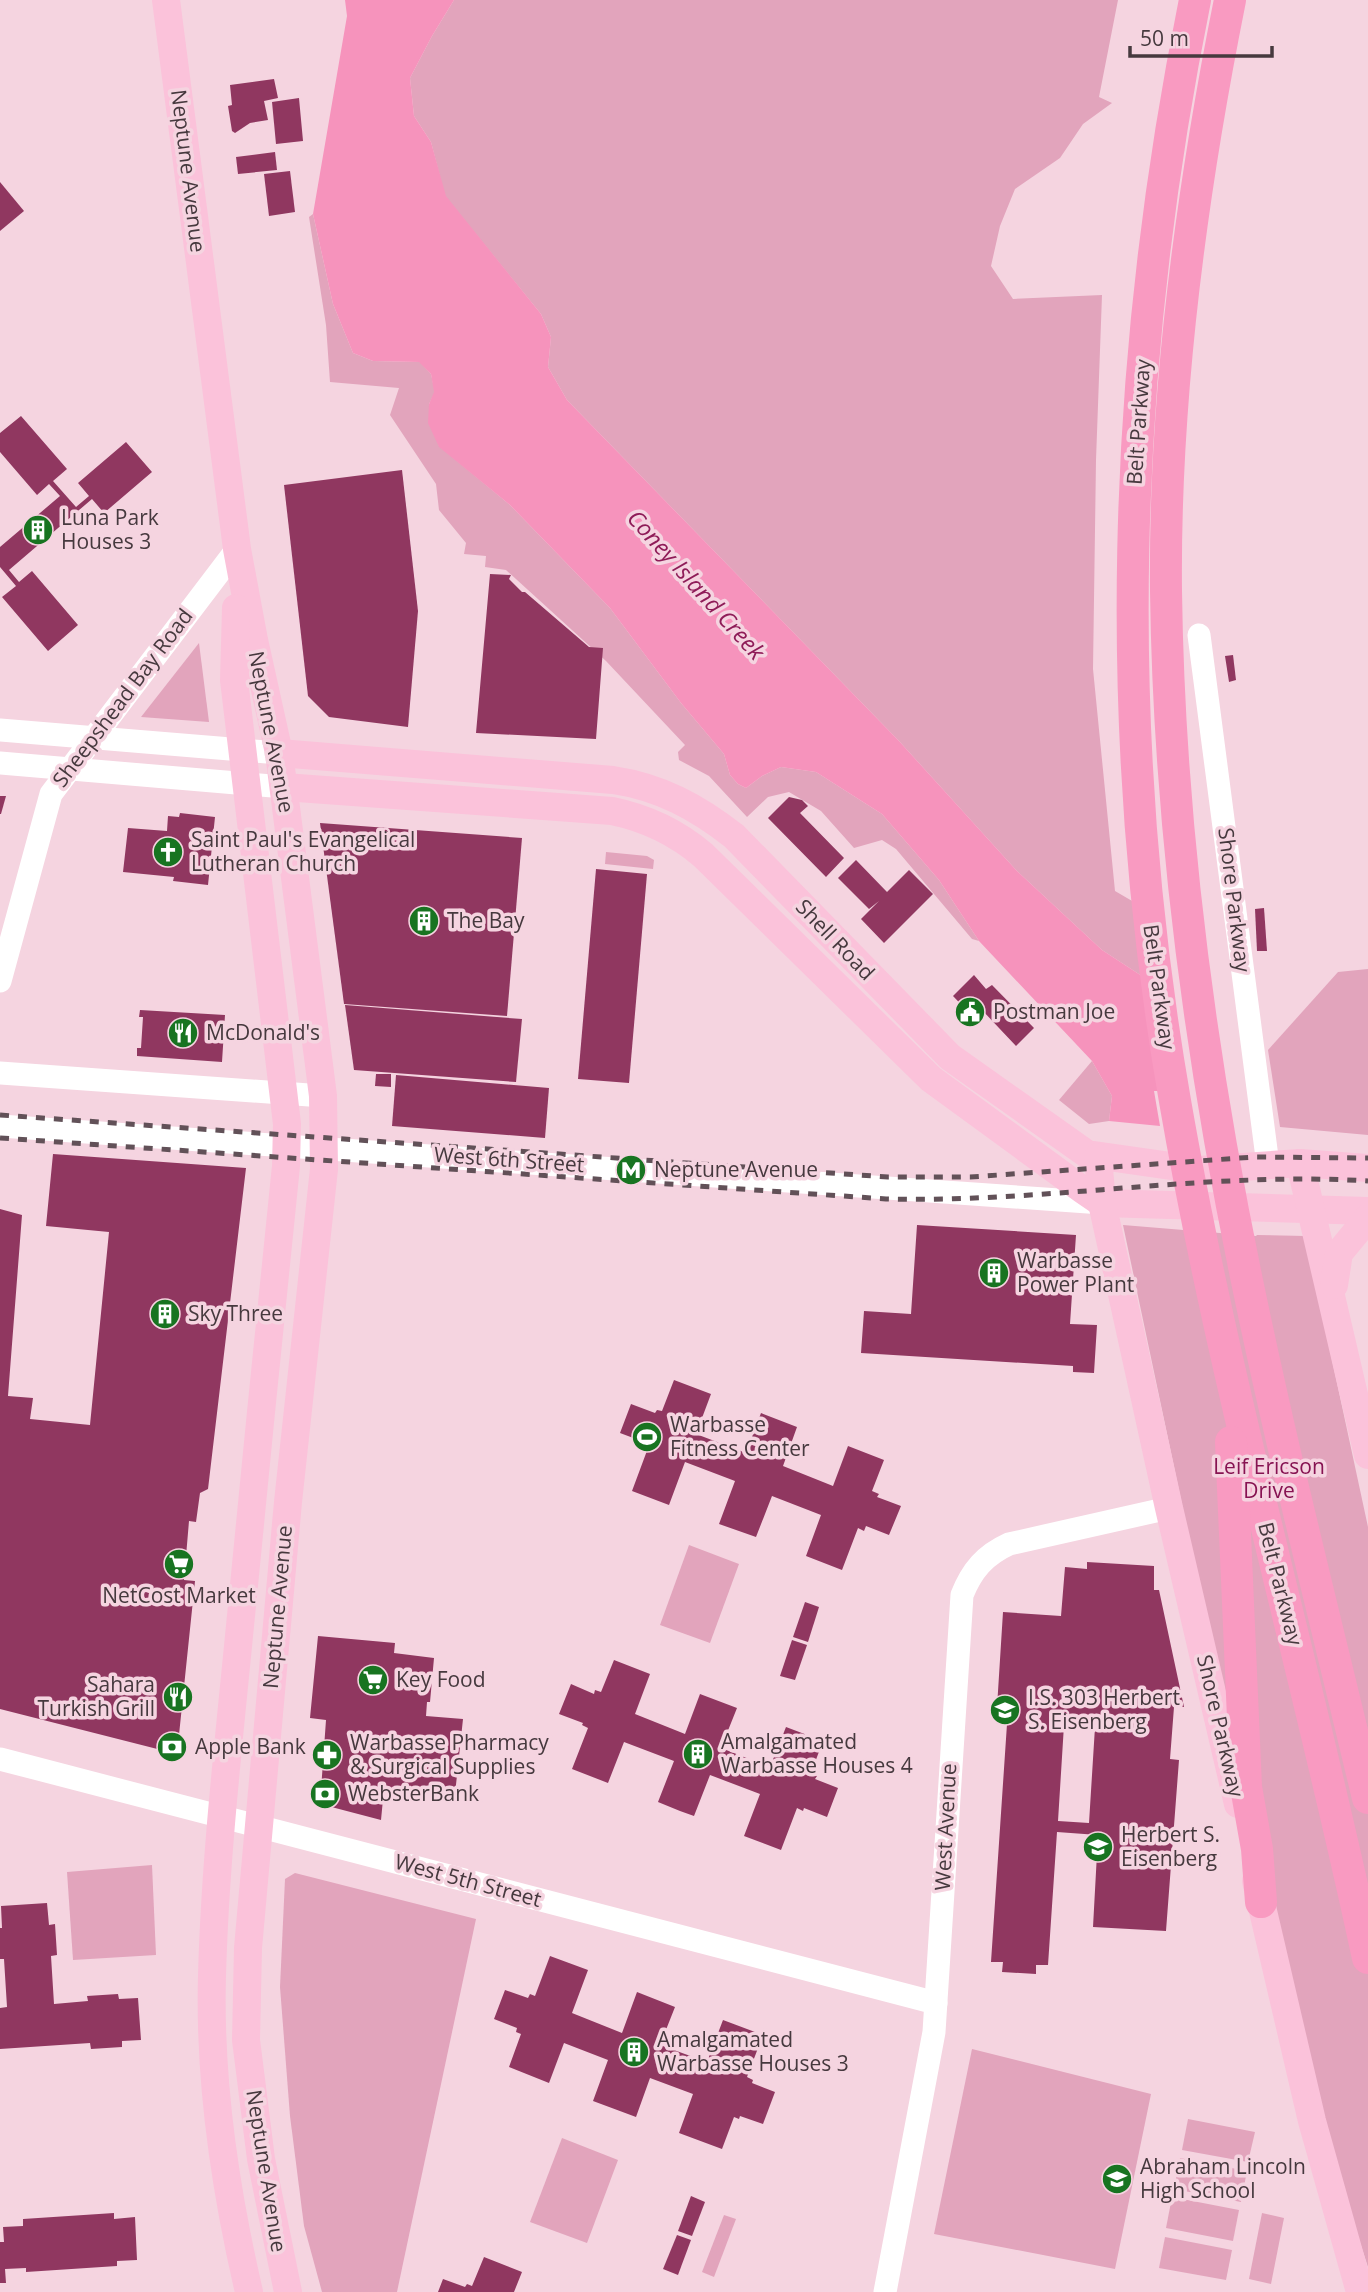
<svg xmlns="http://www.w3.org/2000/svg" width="1368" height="2292" viewBox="0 0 1368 2292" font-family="'Open Sans',sans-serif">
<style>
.green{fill:#e2a4bc}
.water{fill:#f693bc}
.building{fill:#903760;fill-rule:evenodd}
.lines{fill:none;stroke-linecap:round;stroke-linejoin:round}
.minor{stroke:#fff;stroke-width:23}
.major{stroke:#fbc2da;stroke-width:28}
.highway{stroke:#f99ac1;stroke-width:32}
.rail{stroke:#625158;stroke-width:5;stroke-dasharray:9 9;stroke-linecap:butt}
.labels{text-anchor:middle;stroke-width:7;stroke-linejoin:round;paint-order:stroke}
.street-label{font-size:21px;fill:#46393e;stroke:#f5d4e0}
.poi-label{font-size:21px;fill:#46393e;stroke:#f5d4e0;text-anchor:start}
.park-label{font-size:21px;fill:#871352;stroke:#f5d4e0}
.water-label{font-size:23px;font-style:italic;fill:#8f1c58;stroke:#f5d4e0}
</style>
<rect width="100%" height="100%" fill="#f5d4e0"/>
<g class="green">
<polygon points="454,0 1118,0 1099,97 1112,103 1083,124 1060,158 1015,189 1000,226 991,266 1013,299 1102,295 1096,460 1093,669 1115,891 1139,905 1148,980 1102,950 1017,871 899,741 567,400 548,367 551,337 541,314 445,196 431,142 414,116 410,78 432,36"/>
<polygon points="313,214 333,304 353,353 373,361 420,362 431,374 435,392 429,404 439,446 510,505 610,608 681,703 724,754 730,775 738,784 746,788 762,776 781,767 816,772 882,814 939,880 979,941 972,939 896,849 882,840 854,848 821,811 789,792 768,797 747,817 709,776 679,760 678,752 685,745 606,661 506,570 485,567 486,556 464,554 466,543 439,510 436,484 390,415 399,388 330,382 326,325 309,217"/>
<polygon points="199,643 209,722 141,717"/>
<polygon points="606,852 647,856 654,860 653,869 605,864"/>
<polygon points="1368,969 1368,1135 1280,1127 1268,1050 1338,972"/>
<polygon points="1092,1061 1112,1096 1109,1121 1089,1124 1059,1100"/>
<polygon points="1123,1225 1256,1236 1257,1235 1305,1236 1306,1239 1368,1527 1368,2267 1351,2215 1311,2066 1230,1732"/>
<polygon points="689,1545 739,1564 710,1643 660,1625"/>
<polygon points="152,1865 156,1955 73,1960 67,1872"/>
<polygon points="295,1873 476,1919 397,2292 322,2292 304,2226 290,2116 280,1987 285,1879"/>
<polygon points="972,2049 1151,2094 1115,2269 934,2234"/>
<polygon points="1188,2119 1255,2132 1248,2162 1182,2150"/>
<polygon points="562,2138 618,2160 587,2243 530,2222"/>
<polygon points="1180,2158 1247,2171 1241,2202 1174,2189"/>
<polygon points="1172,2197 1239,2210 1233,2241 1166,2228"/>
<polygon points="1262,2213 1284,2218 1271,2284 1249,2279"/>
<polygon points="724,2215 736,2219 714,2277 702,2272"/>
<polygon points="1165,2237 1232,2250 1226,2280 1159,2268"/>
</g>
<polygon class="water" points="345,0 454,0 432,36 410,78 414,116 431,142 446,196 541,314 551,337 548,367 567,400 899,741 1017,871 1102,950 1148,980 1165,1091 1154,1091 1160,1126 1109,1121 1112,1096 1092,1061 979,941 939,880 882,814 816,772 781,767 762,776 746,788 738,784 730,775 724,754 681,703 610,608 510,505 439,447 428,423 429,404 434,392 431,374 419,362 373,361 353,353 333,304 313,214 347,16"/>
<g class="building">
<polygon points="274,79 278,98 264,101 268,120 250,123 235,133 232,131 228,106 232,105 230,85"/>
<polygon points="299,98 303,141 276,144 272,102"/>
<polygon points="275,152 277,170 238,174 236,157"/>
<polygon points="290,171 295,212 269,216 264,174"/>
<polygon points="0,182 24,211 0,231"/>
<polygon points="21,416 67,469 53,481 76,507 89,496 78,483 126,442 152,472 104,513 92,499 9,570 19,582 32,571 78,625 48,651 2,597 16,586 0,567 0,547 60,496 49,484 37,495 0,452 0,433"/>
<polygon points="402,470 418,611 408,727 329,717 308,696 284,485"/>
<polygon points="490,574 511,575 509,579 522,592 525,592 589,647 603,648 596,739 476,733"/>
<polygon points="1233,655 1236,680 1229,682 1225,656"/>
<polygon points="0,796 6,796 1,814 0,814"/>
<polygon points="789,797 802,800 808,806 800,813 844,858 826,877 768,818"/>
<polygon points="180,813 215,817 208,885 173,881 174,877 123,872 128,828 167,831 168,816 179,817"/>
<polygon points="320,823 522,838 507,1016 344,1004"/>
<polygon points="856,860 887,892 909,870 933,894 884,943 861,919 879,901 869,909 838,878"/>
<polygon points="596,869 647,874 629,1083 578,1079"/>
<polygon points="1264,908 1267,951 1257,951 1255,909"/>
<polygon points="974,975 986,989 992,985 1034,1028 1016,1046 982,1010 974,1018 953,996"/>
<polygon points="345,1005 522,1019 516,1082 354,1070"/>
<polygon points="140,1010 225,1015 222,1062 137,1056 137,1048 141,1048 143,1017 139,1017"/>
<polygon points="376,1074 391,1074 391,1087 375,1086"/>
<polygon points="396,1075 549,1088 545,1138 392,1126"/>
<polygon points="53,1154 246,1168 208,1489 200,1493 196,1522 189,1521 184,1580 195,1581 177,1754 0,1709 0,1209 22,1215 8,1396 33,1398 30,1419 90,1425 109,1232 46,1226"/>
<polygon points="917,1225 1076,1235 1070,1324 1097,1325 1094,1373 1073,1372 1073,1366 861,1353 864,1311 911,1314"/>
<polygon points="674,1380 711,1394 696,1434 741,1451 746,1453 761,1413 797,1427 783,1466 833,1486 848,1446 884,1460 872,1491 879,1494 877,1497 901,1506 889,1535 866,1526 864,1531 858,1528 842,1570 806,1556 821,1515 772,1496 756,1537 719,1524 735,1481 685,1462 669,1505 632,1491 648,1448 643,1446 644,1442 620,1433 631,1404 655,1413 657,1410 662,1411"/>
<path d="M1087 1562 1154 1566V1590H1159L1184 1707H1174L1170 1759 1179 1760 1166 1931 1093 1927 1098 1835 1057 1832 1048 1965H1036V1974L1002 1972 1003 1962H991L1007 1724 996 1723 1003 1612 1061 1616 1065 1567 1087 1569ZM1064 1725 1095 1727 1089 1823 1058 1821Z"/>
<polygon points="805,1602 819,1607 808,1642 793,1637"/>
<polygon points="318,1636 395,1643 394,1653 434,1658 430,1702 427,1702 426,1716 463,1719 455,1794 384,1789 381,1820 320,1804 326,1720 310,1718"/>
<polygon points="792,1640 807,1645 795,1680 780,1676"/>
<polygon points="614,1660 650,1674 635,1714 685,1734 700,1694 737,1708 721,1748 770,1767 786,1727 823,1741 811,1773 817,1776 815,1779 838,1788 827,1817 804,1808 803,1811 797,1808 781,1850 744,1836 760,1794 710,1775 694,1816 680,1811 658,1802 674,1761 624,1742 608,1783 572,1769 588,1728 582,1725 583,1723 559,1714 571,1684 594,1694 595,1690 601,1692"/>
<polygon points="47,1903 49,1925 55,1924 57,1955 51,1956 54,2004 88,2001 87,1996 118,1994 119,1999 138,1998 141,2040 122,2041 122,2047 91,2049 90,2043 0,2049 0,2008 7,2007 4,1959 0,1959 0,1928 2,1928 1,1906"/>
<polygon points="550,1956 588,1970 572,2013 622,2033 637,1992 675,2007 660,2045 707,2062 723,2020 763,2035 747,2077 753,2080 752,2083 775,2092 763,2124 740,2116 739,2119 734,2117 722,2149 679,2133 693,2094 650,2078 636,2117 593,2101 608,2060 564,2043 549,2083 509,2067 521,2034 516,2032 517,2028 494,2019 505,1990 528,1998 530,1994 535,1996"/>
<polygon points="691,2196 705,2202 692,2236 678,2231"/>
<polygon points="114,2213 114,2219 135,2217 137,2260 117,2261 117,2266 26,2272 26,2268 5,2269 6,2283 0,2283 0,2242 4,2242 3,2227 23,2226 23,2219"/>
<polygon points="677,2235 691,2240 678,2275 663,2269"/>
<polygon points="484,2257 522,2272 514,2292 438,2292 443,2279 465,2287 467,2284 472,2286"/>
</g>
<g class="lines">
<g class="minor">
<polyline points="1199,635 1268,1165"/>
<polyline points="0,730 279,753"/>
<polyline points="0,763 284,787"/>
<polyline points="0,981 51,794 237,549"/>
<polyline points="0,1073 323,1096"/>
<polyline points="0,1126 1102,1203"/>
<polyline points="0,1759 936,2003"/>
<path d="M885 2292 934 2032 962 1595C972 1570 985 1555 1009 1544L1169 1508"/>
</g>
<g class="major">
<polyline points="166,0 237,549 254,640 279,753 323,1096 324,1169 288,1502 248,1948 246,2040 261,2159 288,2292"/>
<path d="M236 608 234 680 287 1124 286 1166C270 1323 254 1479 239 1636 228 1749 215 1863 212 1976 209 2082 225 2189 249 2292"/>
<path d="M279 753 613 780C660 787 697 807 734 836L950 1057 1087 1154 1199 1170 1300 1163 1368 1168"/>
<path d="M284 787 612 811C646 818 676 832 703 855L931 1079 1083 1190 1102 1203 1368 1211"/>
<polyline points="1098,1157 1102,1203 1169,1508 1238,1804"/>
<polyline points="1300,1163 1368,1455"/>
<polyline points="1334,1285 1339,1253 1368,1218"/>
<polyline points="1256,1881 1312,2121 1360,2292"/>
</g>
<g class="highway">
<path d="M1195 0C1121 364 1111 735 1175 1101 1225 1390 1307 1671 1368 1958"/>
<path d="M1230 0C1192 189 1164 398 1166 591 1169 822 1200 1055 1247 1281 1283 1455 1327 1626 1368 1798"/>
<polyline points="1231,1442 1246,1787 1257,1849 1261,1902"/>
</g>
<g class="rail">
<polyline points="0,1115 888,1177 970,1177 1255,1157 1368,1158"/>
<path d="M0 1138 886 1199C1047 1203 1207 1171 1368 1181"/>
</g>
</g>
<defs>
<g id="building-disc" transform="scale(1.575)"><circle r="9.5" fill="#187421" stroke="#f5d4e0"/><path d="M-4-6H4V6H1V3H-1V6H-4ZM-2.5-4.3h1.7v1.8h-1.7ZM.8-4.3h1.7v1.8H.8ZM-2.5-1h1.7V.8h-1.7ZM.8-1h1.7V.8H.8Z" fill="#fff"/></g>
<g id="church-disc" transform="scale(1.575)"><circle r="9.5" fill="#187421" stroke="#f5d4e0"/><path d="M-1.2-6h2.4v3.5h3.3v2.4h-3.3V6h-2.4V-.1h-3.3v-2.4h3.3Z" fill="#fff"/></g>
<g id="civic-disc" transform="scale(1.575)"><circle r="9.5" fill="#187421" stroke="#f5d4e0"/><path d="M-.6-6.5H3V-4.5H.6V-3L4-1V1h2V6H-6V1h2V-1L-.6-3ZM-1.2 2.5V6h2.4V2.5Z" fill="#fff"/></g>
<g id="restaurant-disc" transform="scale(1.575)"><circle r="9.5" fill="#187421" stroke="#f5d4e0"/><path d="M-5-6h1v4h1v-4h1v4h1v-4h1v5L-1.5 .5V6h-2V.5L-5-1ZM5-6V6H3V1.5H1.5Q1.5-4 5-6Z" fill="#fff"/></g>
<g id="metro-disc" transform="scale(1.575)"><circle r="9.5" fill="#187421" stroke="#f5d4e0"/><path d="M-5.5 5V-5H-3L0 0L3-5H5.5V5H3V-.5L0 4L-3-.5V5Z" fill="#fff"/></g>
<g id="stadium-disc" transform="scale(1.575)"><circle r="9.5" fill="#187421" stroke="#f5d4e0"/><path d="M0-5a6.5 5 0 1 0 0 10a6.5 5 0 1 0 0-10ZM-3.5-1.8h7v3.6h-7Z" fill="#fff"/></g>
<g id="supermarket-disc" transform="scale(1.575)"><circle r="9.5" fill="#187421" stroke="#f5d4e0"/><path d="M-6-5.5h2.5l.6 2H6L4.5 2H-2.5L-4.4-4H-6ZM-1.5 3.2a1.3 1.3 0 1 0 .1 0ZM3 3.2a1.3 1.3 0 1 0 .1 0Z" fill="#fff"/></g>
<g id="school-disc" transform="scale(1.575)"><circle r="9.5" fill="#187421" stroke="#f5d4e0"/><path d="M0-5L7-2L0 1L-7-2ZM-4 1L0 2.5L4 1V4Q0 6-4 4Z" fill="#fff"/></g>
<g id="bank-disc" transform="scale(1.575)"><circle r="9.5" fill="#187421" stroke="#f5d4e0"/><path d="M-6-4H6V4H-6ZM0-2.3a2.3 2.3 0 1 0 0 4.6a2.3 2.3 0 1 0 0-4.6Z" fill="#fff"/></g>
<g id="pharmacy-disc" transform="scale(1.575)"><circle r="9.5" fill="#187421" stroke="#f5d4e0"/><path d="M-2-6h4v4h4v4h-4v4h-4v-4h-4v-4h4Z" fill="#fff"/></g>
</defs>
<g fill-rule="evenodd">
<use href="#building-disc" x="38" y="530"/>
<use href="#church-disc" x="168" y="852"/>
<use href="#building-disc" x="424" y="921"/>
<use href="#civic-disc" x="970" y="1012"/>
<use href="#restaurant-disc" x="183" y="1033"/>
<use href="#metro-disc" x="631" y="1170"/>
<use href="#building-disc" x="994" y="1273"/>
<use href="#building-disc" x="165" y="1314"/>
<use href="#stadium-disc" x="647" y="1437"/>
<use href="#supermarket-disc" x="179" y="1564"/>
<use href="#supermarket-disc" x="373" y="1680"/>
<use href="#restaurant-disc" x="178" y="1697"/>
<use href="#school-disc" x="1005" y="1710"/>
<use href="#bank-disc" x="172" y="1747"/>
<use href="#building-disc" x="698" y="1754"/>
<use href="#pharmacy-disc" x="327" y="1755"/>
<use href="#bank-disc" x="325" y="1794"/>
<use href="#school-disc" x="1098" y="1847"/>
<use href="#building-disc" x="634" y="2052"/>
<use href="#school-disc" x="1117" y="2179"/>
</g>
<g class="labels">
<g class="street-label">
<text transform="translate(188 171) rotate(83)" y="7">Neptune Avenue</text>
<text transform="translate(1139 422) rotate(-86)" y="7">Belt Parkway</text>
<text transform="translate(123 698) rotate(-53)" y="7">Sheepshead Bay Road</text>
<text transform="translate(271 732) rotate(79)" y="7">Neptune Avenue</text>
<text transform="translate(1234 900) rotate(83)" y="7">Shore Parkway</text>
<text transform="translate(835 940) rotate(46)" y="7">Shell Road</text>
<text transform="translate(1159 987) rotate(82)" y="7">Belt Parkway</text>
<text transform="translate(509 1160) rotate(4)" y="7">West 6th Street</text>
<text transform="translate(1280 1584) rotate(76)" y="7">Belt Parkway</text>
<text transform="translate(278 1607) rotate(-85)" y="7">Neptune Avenue</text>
<text transform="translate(1220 1726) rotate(77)" y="7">Shore Parkway</text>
<text transform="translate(946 1827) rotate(-87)" y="7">West Avenue</text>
<text transform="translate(468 1881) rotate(15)" y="7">West 5th Street</text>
<text transform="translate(266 2171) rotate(81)" y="7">Neptune Avenue</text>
</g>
<g class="poi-label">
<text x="61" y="525">Luna Park<tspan x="61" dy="24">Houses 3</tspan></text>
<text x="191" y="847">Saint Paul's Evangelical<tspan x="191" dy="24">Lutheran Church</tspan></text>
<text x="447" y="928">The Bay</text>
<text x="993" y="1019">Postman Joe</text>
<text x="206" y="1040">McDonald's</text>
<text x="654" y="1177">Neptune Avenue</text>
<text x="1017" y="1268">Warbasse<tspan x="1017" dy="24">Power Plant</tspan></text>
<text x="188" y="1321">Sky Three</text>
<text x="670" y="1432">Warbasse<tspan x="670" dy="24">Fitness Center</tspan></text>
<text x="179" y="1603" text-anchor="middle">NetCost Market</text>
<text x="396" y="1687">Key Food</text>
<text x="155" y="1692" text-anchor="end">Sahara<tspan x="155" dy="24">Turkish Grill</tspan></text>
<text x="1028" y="1705">I.S. 303 Herbert<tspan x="1028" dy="24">S. Eisenberg</tspan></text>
<text x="721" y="1749">Amalgamated<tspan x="721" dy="24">Warbasse Houses 4</tspan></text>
<text x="350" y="1750">Warbasse Pharmacy<tspan x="350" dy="24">&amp; Surgical Supplies</tspan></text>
<text x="195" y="1754">Apple Bank</text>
<text x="348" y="1801">WebsterBank</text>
<text x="1121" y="1842">Herbert S.<tspan x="1121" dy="24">Eisenberg</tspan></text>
<text x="657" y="2047">Amalgamated<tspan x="657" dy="24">Warbasse Houses 3</tspan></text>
<text x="1140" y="2174">Abraham Lincoln<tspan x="1140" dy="24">High School</tspan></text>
</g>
<g class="park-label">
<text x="1269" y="1474">Leif Ericson<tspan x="1269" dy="24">Drive</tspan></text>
</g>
<g class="water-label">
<text transform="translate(696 585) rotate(48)" y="8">Coney Island Creek</text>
</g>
</g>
<path d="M1130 46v10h142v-10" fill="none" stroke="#46393e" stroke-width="3.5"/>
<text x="1140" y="46" font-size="21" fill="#46393e" stroke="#f5d4e0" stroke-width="5" paint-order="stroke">50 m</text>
</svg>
